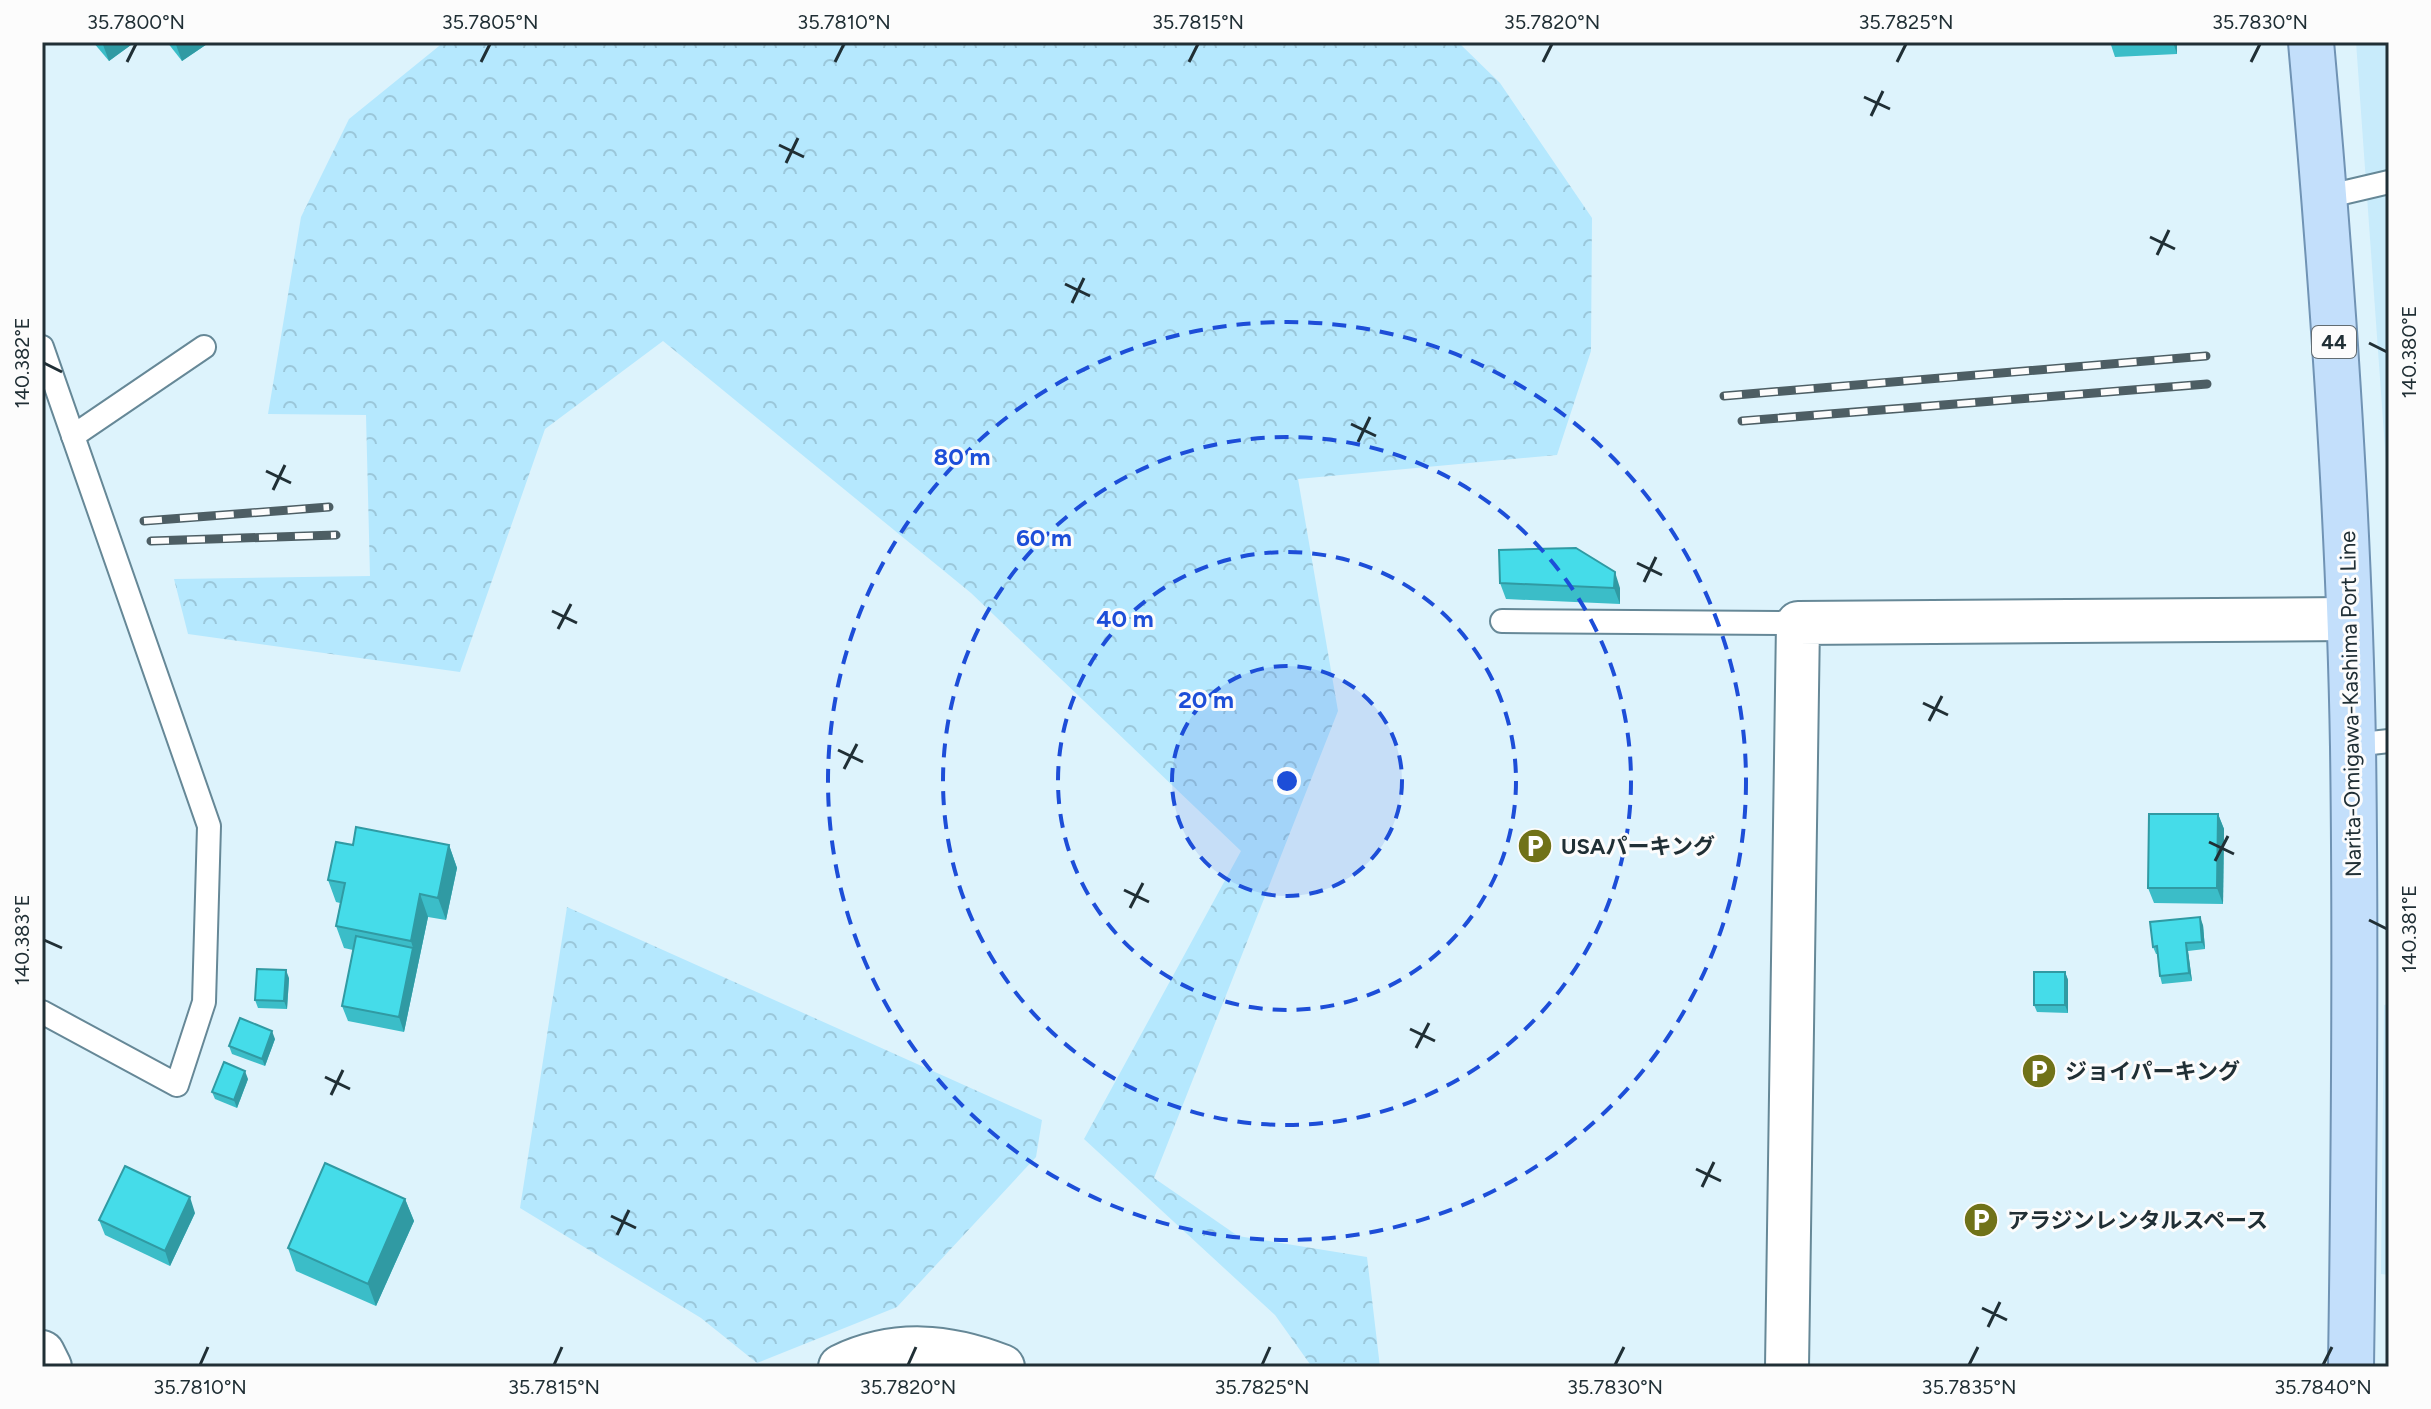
<svg xmlns="http://www.w3.org/2000/svg" width="2431" height="1409" viewBox="0 0 2431 1409" font-family="Figtree,'Noto Sans JP',sans-serif">
<style>
.built{fill:#c8ebfb}
.forest{fill:url(#forest-crowns)}
.lines{fill:none;stroke-linecap:round;stroke-linejoin:round}
.lane-casing{stroke:#668897;stroke-width:26}
.street-casing{stroke:#668897;stroke-width:46}
.secondary-casing{stroke:#668897;stroke-width:48}
.primary-casing{stroke:#7093b4;stroke-width:48}
.lane{stroke:#fff;stroke-width:22}
.street{stroke:#fff;stroke-width:42}
.secondary{stroke:#fff;stroke-width:44}
.primary{stroke:#c3dffb;stroke-width:44}
.rail-casing{stroke:#4d5e64;stroke-width:9}
.rail{stroke:#fcfcfc;stroke-width:6;stroke-dasharray:18;stroke-linecap:butt}
.wall{fill:#3bbdc8}
.shaded-wall{fill:#309aa3}
.building{fill:#45dce9;stroke:#309aa3;stroke-width:2}
.ticks{fill:none;stroke:#202f35;stroke-width:3}
.ring{fill:none;stroke:#1d4ed8;stroke-width:4;stroke-dasharray:14 10}
.labels{text-anchor:middle;stroke-width:6;stroke-linejoin:round;paint-order:stroke}
.shield{fill:#fcfcfc;stroke:#626c71;stroke-width:2}
.shield-label{font-size:20px;font-weight:bold;fill:#202f35}
.street-label{font-size:22px;fill:#202f35;stroke:#fcfcfc}
.poi-label{font-size:22px;font-weight:bold;fill:#202f35;stroke:#fcfcfc;text-anchor:start}
.centre{fill:#1d4ed8;stroke:#fcfcfc;stroke-width:4}
.ring-label{font-size:24px;text-anchor:middle;font-weight:bold;fill:#1d4ed8;stroke:#fcfcfc;stroke-width:6;stroke-linejoin:round;paint-order:stroke}
.neatline{fill:none;stroke:#202f35;stroke-width:3}
.ticks-label{font-size:20px;text-anchor:middle;fill:#202f35}
</style>
<defs>
<pattern id="forest-crowns" width="20" height="18" patternUnits="userSpaceOnUse" patternTransform="scale(2)"><rect width="20" height="18" fill="#b5e8fe"/><path d="M2 6a3 3 0 1 1 6 0M12 15a3 3 0 1 1 6 0" fill="none" stroke="#9bc7da"/></pattern>
</defs>
<rect width="100%" height="100%" fill="#ddf3fc"/>
<g class="built">
<polygon points="2356,42 2389,42 2389,505"/>
<polygon points="2389,1004 2389,1275 2381,1274 2384,1005"/>
</g>
<g class="forest">
<polygon points="444,42 1458,42 1500,83 1592,218 1591,351 1557,455 1298,479 1338,711 1154,1178 1238,1236 1367,1257 1380,1367 1312,1367 1275,1315 1084,1139 1241,851 971,593 663,341 545,429 460,672 188,634 174,579 370,576 366,415 268,414 301,217 349,119"/>
<polygon points="567,907 1042,1120 1036,1157 897,1307 757,1363 701,1318 520,1208"/>
</g>
<g class="lines">
<g class="lane-casing">
<g id="lane">
<polyline points="2325,197 2389,182"/>
<polyline points="42,347 209,826 204,1002 177,1085 42,1012"/>
<polyline points="73,436 204,347"/>
<polyline points="1502,621 1798,623"/>
<polyline points="2353,745 2389,741"/>
</g>
</g>
<g class="street-casing">
<polyline id="street" points="1787,1367 1798,623 2349,619"/>
</g>
<g class="secondary-casing">
<g id="secondary">
<polyline points="42,1353 49,1367"/>
<path d="M841 1367C895 1341 948 1346 1002 1367"/>
</g>
</g>
<g class="primary-casing">
<path id="primary" d="M2311 42C2332 276 2349 512 2353 747 2356 954 2354 1160 2351 1367"/>
</g>
<use href="#lane" class="lane"/>
<use href="#street" class="street"/>
<use href="#secondary" class="secondary"/>
<use href="#primary" class="primary"/>
<g class="rail-casing">
<g id="rail">
<polyline points="1724,396 2206,356"/>
<polyline points="1742,421 2207,384"/>
<polyline points="144,521 329,507"/>
<polyline points="151,541 336,535"/>
</g>
</g>
<use href="#rail" class="rail"/>
</g>
<g class="wall">
<polygon points="93,42 135,42 109,61"/>
<polygon points="167,42 210,42 182,61"/>
<polygon points="2110,42 2177,42 2177,54 2115,57"/>
<polygon points="1500,583 1620,588 1620,604 1506,599"/>
<polygon points="2218,814 2224,829 2223,904 2154,903 2148,888"/>
<polygon points="353,845 449,845 457,868 446,920 428,917 404,1032 348,1021 342,1006 353,950 344,948 336,926 340,903 336,902 328,880"/>
<polygon points="2203,925 2205,949 2188,951 2192,981 2162,984 2160,976 2158,954 2156,954 2153,947"/>
<polygon points="2065,972 2068,980 2068,1013 2037,1012 2034,1005"/>
<polygon points="289,978 287,1009 258,1008 255,1000"/>
<polygon points="275,1039 265,1066 232,1054 229,1046"/>
<polygon points="248,1079 237,1108 215,1099 212,1092"/>
<polygon points="405,1199 414,1221 376,1306 296,1271 288,1248"/>
<polygon points="195,1213 170,1266 105,1235 99,1220"/>
</g>
<g class="shaded-wall">
<polygon points="102,42 135,42 109,61"/>
<polygon points="175,42 210,42 182,61"/>
<polygon points="2173,42 2177,42 2177,54"/>
<polygon points="1615,572 1620,588 1620,604 1614,588"/>
<polygon points="2218,814 2224,829 2223,904 2217,888"/>
<polygon points="449,845 457,868 446,920 438,898"/>
<polygon points="420,894 428,917 404,1032 399,1017 413,948 411,941"/>
<polygon points="2200,917 2203,925 2205,949 2202,942"/>
<polygon points="2186,943 2188,951 2192,981 2189,973"/>
<polygon points="286,970 289,978 287,1009 284,1001"/>
<polygon points="2065,972 2068,980 2068,1013 2065,1005"/>
<polygon points="272,1031 275,1039 265,1066 262,1059"/>
<polygon points="245,1071 248,1079 237,1108 234,1100"/>
<polygon points="190,1197 195,1213 170,1266 165,1251"/>
<polygon points="405,1199 414,1221 376,1306 368,1284"/>
</g>
<g class="building">
<polygon points="1576,548 1615,572 1614,588 1500,583 1499,550"/>
<polygon points="2149,814 2218,814 2217,888 2148,888"/>
<polygon points="356,827 449,845 438,898 420,894 411,941 336,926 345,883 328,880 336,842 353,845"/>
<polygon points="2200,917 2202,942 2186,943 2189,973 2160,976 2157,946 2153,947 2150,922"/>
<polygon points="356,936 413,948 399,1017 342,1006"/>
<polygon points="257,969 286,970 284,1001 255,1000"/>
<rect x="2034" y="972" width="31" height="33"/>
<polygon points="240,1018 272,1031 262,1059 229,1046"/>
<polygon points="224,1062 245,1071 234,1100 212,1092"/>
<polygon points="325,1163 405,1199 368,1284 288,1248"/>
<polygon points="125,1166 190,1197 165,1251 99,1220"/>
</g>
<path class="ticks" d="M127 62 136 44M481 62 490 44M835 62 844 44M1189 62 1198 44M1543 62 1552 44M1897 62 1906 44M2251 62 2260 44M1864 97 1890 109M1871 116 1883 91M779 145 804 157M786 163 798 138M2150 237 2175 249M2157 255 2169 230M1065 284 1090 296M1072 303 1084 278M2369 343 2387 352M44 363 62 372M1351 424 1376 436M1358 442 1370 417M266 471 291 483M273 490 285 465M1637 563 1662 575M1644 582 1656 557M552 611 577 623M558 629 571 604M1923 703 1948 715M1929 721 1942 696M838 750 863 762M844 769 857 744M2209 842 2234 854M2215 861 2228 836M1124 890 1149 902M1130 908 1143 883M2369 920 2387 929M44 940 62 948M1410 1029 1435 1041M1416 1048 1429 1023M325 1077 350 1089M331 1095 343 1070M1696 1169 1721 1181M1702 1187 1714 1162M611 1216 636 1228M617 1235 629 1210M1982 1308 2007 1320M1988 1327 2000 1302M200 1365 208 1347M554 1365 562 1347M908 1365 916 1347M1262 1365 1270 1347M1615 1365 1624 1347M1969 1365 1978 1347M2323 1365 2332 1347"/>
<circle cx="1287" cy="781" r="115" fill="#1d4ed8" fill-opacity=".12"/>
<g class="ring">
<circle cx="1287" cy="781" r="115"/>
<circle cx="1287" cy="781" r="229"/>
<circle cx="1287" cy="781" r="344"/>
<circle cx="1287" cy="781" r="459"/>
</g>
<defs>
<g id="parking-disc" transform="scale(1.8)"><circle r="9.5" fill="#707218" stroke="#fcfcfc"/><path d="M-3.5-5.5H1a3.5 3.5 0 0 1 0 7H-1V5.5H-3.5ZM-1-3.4V-.6H.8a1.4 1.4 0 0 0 0-2.8Z" fill="#fff"/></g>
</defs>
<g fill-rule="evenodd">
<use href="#parking-disc" x="1535" y="846"/>
<use href="#parking-disc" x="2039" y="1071"/>
<use href="#parking-disc" x="1981" y="1220"/>
</g>
<g class="labels">
<rect class="shield" x="2312" y="326" width="44" height="32" rx="6"/>
<g class="shield-label">
<text x="2334" y="349">44</text>
</g>
<g class="street-label">
<text transform="translate(2350 704) rotate(-91)" y="8">Narita-Omigawa-Kashima Port Line</text>
</g>
<g class="poi-label">
<text x="1561" y="854">USAパーキング</text>
<text x="2065" y="1079">ジョイパーキング</text>
<text x="2007" y="1228">アラジンレンタルスペース</text>
</g>
</g>
<circle cx="1287" cy="781" r="12" class="centre"/>
<g class="ring-label">
<text x="962" y="465">80 m</text>
<text x="1044" y="546">60 m</text>
<text x="1125" y="627">40 m</text>
<text x="1206" y="708">20 m</text>
</g>
<rect width="2431" height="1409" fill="none" stroke="#fcfcfc" stroke-width="88"/>
<rect x="44" y="44" width="2343" height="1321" class="neatline"/>
<g class="ticks-label">
<text x="136" y="29">35.7800°N</text>
<text x="490" y="29">35.7805°N</text>
<text x="844" y="29">35.7810°N</text>
<text x="1198" y="29">35.7815°N</text>
<text x="1552" y="29">35.7820°N</text>
<text x="1906" y="29">35.7825°N</text>
<text x="2260" y="29">35.7830°N</text>
<text transform="translate(2409 352) rotate(-90)" y="7">140.380°E</text>
<text transform="translate(22 363) rotate(-90)" y="7">140.382°E</text>
<text transform="translate(2409 929) rotate(-90)" y="7">140.381°E</text>
<text transform="translate(22 940) rotate(-90)" y="7">140.383°E</text>
<text x="200" y="1394">35.7810°N</text>
<text x="554" y="1394">35.7815°N</text>
<text x="908" y="1394">35.7820°N</text>
<text x="1262" y="1394">35.7825°N</text>
<text x="1615" y="1394">35.7830°N</text>
<text x="1969" y="1394">35.7835°N</text>
<text x="2323" y="1394">35.7840°N</text>
</g>
</svg>
